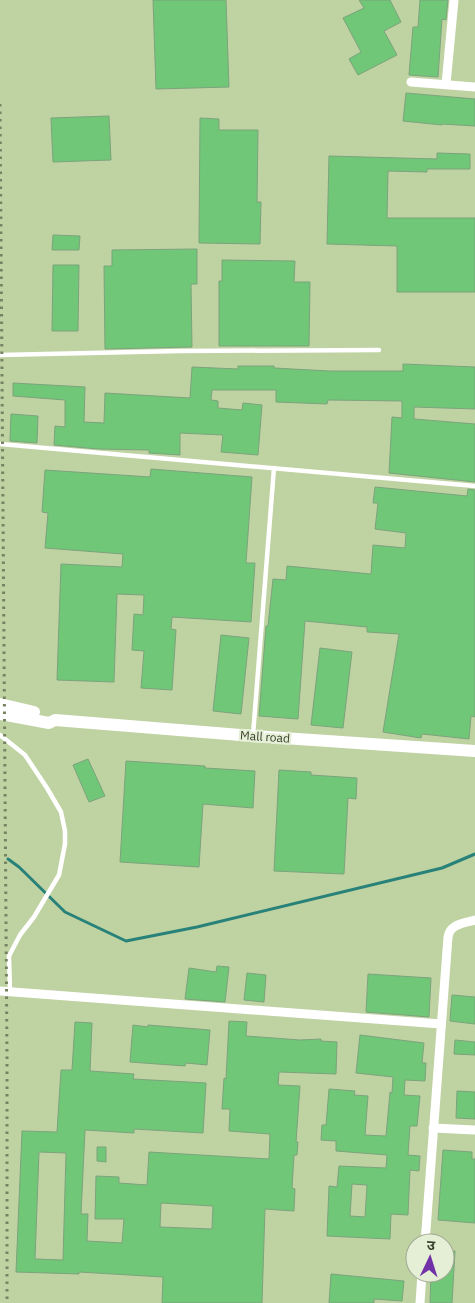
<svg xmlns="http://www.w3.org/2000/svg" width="475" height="1303" viewBox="0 0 475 1303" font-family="'IBM Plex Sans','Noto Sans Devanagari',sans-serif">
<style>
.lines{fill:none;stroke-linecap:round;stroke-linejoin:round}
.stream{stroke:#288279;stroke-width:3}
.building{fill:#70c777;stroke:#7ca37d;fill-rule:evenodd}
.lane{stroke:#fff;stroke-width:4.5}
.street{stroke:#fff;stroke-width:9}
.secondary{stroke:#fff;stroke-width:12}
.rail{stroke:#768362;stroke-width:3;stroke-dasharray:2.5 5;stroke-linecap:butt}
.labels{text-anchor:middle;stroke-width:4.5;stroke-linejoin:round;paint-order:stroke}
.street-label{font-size:12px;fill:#373e2b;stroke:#e5efd6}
</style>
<rect width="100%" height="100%" fill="#bfd2a2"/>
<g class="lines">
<polyline class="stream" points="8,859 19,867 65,912 126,941 197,927 442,868 475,854"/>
</g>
<g class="building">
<polygon points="153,0 226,0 229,87 156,89"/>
<polygon points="359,0 390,0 401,22 384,31 397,55 358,75 349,59 361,52 343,18 364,8"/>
<polygon points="420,0 448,0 446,20 442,19 438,77 409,75 413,27 418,27"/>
<polygon points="406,93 475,99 475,126 442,124 442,125 403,121"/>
<polygon points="109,116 111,160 53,162 51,118"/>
<polygon points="200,118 219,119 219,130 258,130 257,202 261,202 260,244 199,243"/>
<polygon points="437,153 470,154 470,169 427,169 427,172 388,171 387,218 475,218 475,292 397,292 397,246 327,244 329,156 437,159"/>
<polygon points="53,235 80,236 79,250 52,250"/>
<polygon points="197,249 197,284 191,284 192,347 105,349 104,266 112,266 112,250"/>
<polygon points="222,260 295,261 294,282 310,282 309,346 219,346 219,281 222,281"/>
<polygon points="53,265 79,265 78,331 52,331"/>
<polygon points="403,364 475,367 475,409 414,407 414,419 475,424 475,482 389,473 392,417 402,418 402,401 328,400 327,404 276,402 276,390 212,390 211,400 218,401 218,408 242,410 243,403 262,405 258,455 221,452 223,435 180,433 180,455 149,453 149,450 98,449 54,445 55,426 65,427 65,400 13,396 13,383 85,387 84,422 104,423 105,393 190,398 192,367 238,369 238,366 274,366 274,368 329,371 403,371"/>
<polygon points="11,414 38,416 37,443 10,441"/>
<polygon points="151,469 252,477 246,563 255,563 251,622 172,617 171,629 176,630 172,690 141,688 144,651 132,650 134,614 143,615 144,595 117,594 114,682 57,680 61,564 122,567 123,554 45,548 48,513 42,512 45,470 150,477"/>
<polygon points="375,487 467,496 468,489 475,490 475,717 471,716 469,739 422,734 421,738 383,732 399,634 367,632 367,627 305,621 298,719 259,716 266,626 268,626 273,579 286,580 287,566 371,574 373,545 405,548 406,533 375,529 378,503 373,503"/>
<polygon points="221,635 249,638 241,714 213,711"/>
<polygon points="320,648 352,652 343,728 311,725"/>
<polygon points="88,759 105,796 89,802 73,765"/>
<polygon points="126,761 205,766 205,768 255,771 253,808 203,804 199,867 120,862"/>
<polygon points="279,770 311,772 311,775 357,778 356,799 348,798 344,874 274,871"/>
<polygon points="217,966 229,967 225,1002 185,999 189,968 216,972"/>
<polygon points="247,973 266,975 264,1002 244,1000"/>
<polygon points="368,974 431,978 429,1017 366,1012"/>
<polygon points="452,995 475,997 475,1024 450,1021"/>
<path d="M229 1021 247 1022 246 1036 300 1040 321 1039V1041L337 1042 336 1074 279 1072 278 1085 300 1086 296 1142H298L297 1155H294L292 1188 295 1189 294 1211 265 1209 262 1303H162L163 1277 79 1272V1274L16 1272 22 1131 57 1132 61 1070H72L75 1022 92 1023 90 1071 134 1074 133 1079 206 1083 203 1133 134 1129V1133L85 1130 81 1214H88L87 1241 122 1243 124 1219H95L96 1176 119 1177V1183L147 1185 149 1152 269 1159 270 1134 229 1131 230 1109H222L224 1078 226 1079ZM39 1152 66 1153 63 1260 35 1259ZM161 1203 213 1206 212 1229 160 1227Z"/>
<polygon points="133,1025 148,1027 148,1025 210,1030 207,1065 186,1063 185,1066 130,1062"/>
<path d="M360 1035 424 1043 422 1063H426L425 1081 405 1080 404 1095 420 1096 417 1126H410L408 1155 420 1156 419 1171 410 1170 408 1215 391 1214 390 1239 327 1236 329 1186 337 1187 339 1166 386 1168 387 1155 336 1151V1141L321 1140 322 1125H326L329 1089 355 1091 354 1095 368 1096 365 1135 386 1136 390 1092 392 1093 393 1077 356 1073ZM352 1184 367 1185 365 1217 350 1216Z"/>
<polygon points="455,1040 475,1042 475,1055 454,1054"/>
<polygon points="457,1091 475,1092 475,1119 456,1118"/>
<polygon points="97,1147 106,1147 106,1162 97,1161"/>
<polygon points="443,1150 472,1152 472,1159 475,1159 475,1223 438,1220"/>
<polygon points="445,1251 455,1251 452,1303 430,1303 431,1273 445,1273"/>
<polygon points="331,1274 404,1281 402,1301 374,1299 374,1303 329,1303"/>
</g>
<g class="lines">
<g class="lane">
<polyline points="0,355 180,351 379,350"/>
<polyline points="0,444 475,486"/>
<polyline points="0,735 25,755 47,788 61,812 65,831 65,844 59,875 34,917 20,935 9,956 10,991"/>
<polyline points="253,735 274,468"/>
</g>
<g class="street">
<polyline points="411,82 475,87"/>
<polyline points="446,84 454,0"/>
<polyline points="0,991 441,1024"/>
<polyline points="433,1128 475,1130"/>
<path d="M425 1243 448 937C450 924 464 923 475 920"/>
<polyline points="420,1303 422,1273"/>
</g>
<g class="secondary">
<polyline points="0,704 34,712"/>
<polyline points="0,714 49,723 55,720 253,736 475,751"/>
</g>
<polyline class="rail" points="0,104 7,1058 7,1303"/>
</g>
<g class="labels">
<g class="street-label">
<text transform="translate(265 737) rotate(4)" y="4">Mall road</text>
</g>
</g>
<g transform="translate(430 1258) rotate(4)"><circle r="24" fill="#e5efd6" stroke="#9fa892"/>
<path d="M0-4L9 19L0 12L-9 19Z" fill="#7232a7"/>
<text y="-8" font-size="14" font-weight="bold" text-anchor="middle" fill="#373e2b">उ</text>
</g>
</svg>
